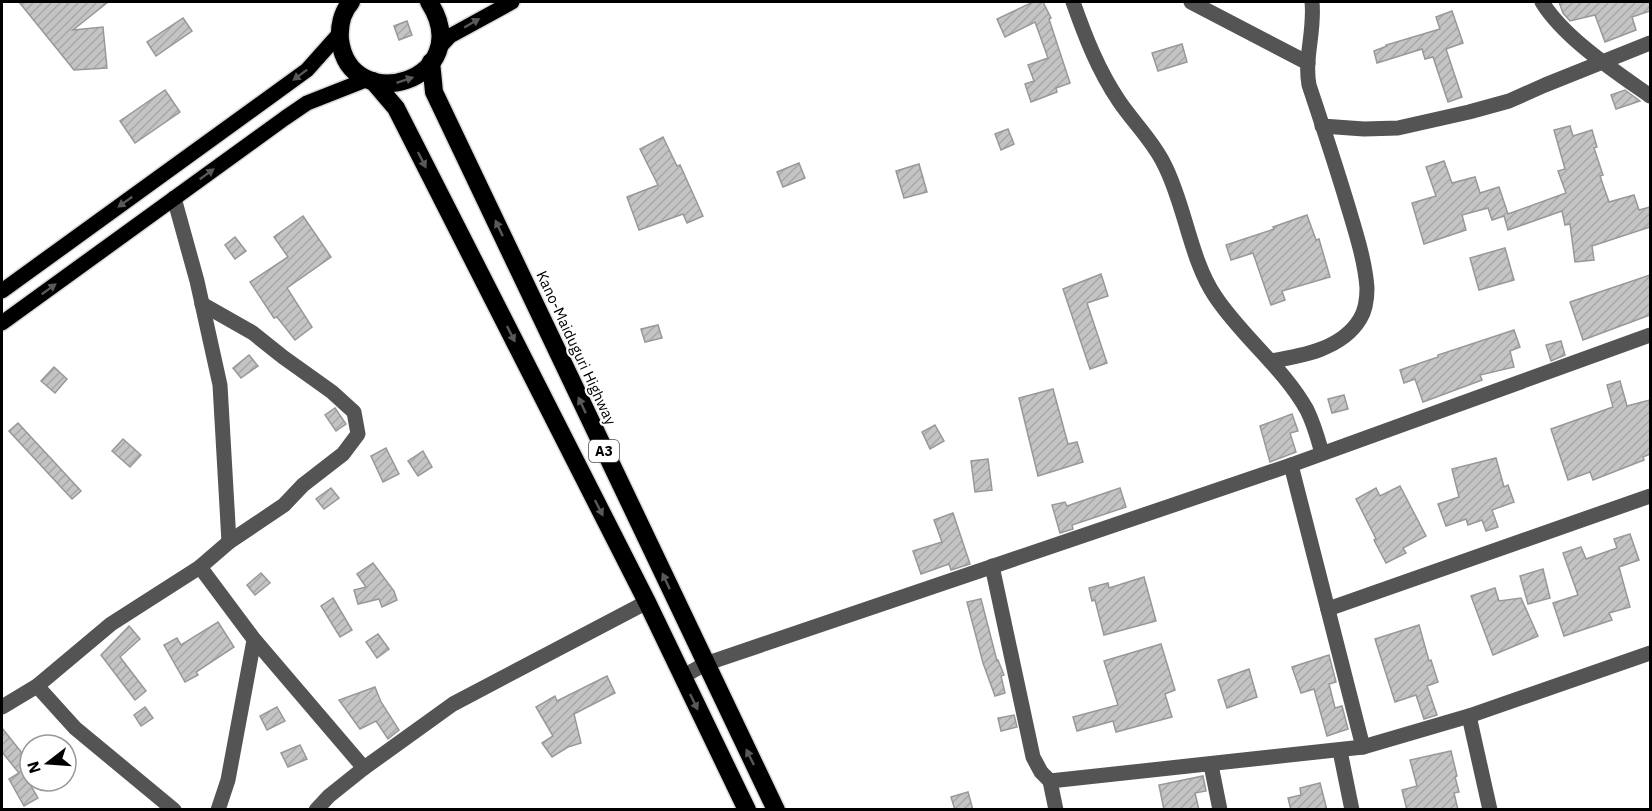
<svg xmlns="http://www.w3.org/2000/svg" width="1652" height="811" viewBox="0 0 1652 811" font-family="'IBM Plex Sans',sans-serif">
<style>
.building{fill:url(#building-hatch);stroke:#989898;stroke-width:1.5}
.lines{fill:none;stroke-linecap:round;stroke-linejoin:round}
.major-casing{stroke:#dbdbdb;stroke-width:18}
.highway-casing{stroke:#dbdbdb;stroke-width:21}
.minor{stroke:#545454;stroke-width:15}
.major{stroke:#000;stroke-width:15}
.highway{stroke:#000;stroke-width:18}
.oneway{fill:#595959}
.labels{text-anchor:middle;stroke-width:4.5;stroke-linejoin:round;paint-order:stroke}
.shield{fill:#fff;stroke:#4c4c4c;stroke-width:1.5}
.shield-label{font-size:14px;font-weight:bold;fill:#000}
.street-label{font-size:15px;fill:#000;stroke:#fff}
</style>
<defs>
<pattern id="building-hatch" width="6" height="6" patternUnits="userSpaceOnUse" patternTransform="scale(1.5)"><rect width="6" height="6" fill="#c4c4c4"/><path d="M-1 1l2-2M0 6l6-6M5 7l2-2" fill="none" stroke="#a7a7a7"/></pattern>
</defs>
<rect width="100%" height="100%" fill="#fff"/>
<g class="building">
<polygon points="19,2 108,2 73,30 103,27 107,68 74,70"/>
<polygon points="1033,2 1043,2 1051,18 1049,19 1070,83 1056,88 1057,92 1031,102 1025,84 1034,81 1028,65 1048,58 1035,22 1005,37 997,19"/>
<polygon points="1559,2 1650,2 1650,11 1632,17 1636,30 1605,42 1595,15 1570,21 1563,13"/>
<polygon points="1452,11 1463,43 1446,49 1462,97 1448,102 1433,57 1425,59 1422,49 1377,63 1374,51 1387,46 1386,45 1440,29 1436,17"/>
<polygon points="183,18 192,31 156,56 147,42"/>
<polygon points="407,21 412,35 399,40 394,26"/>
<polygon points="1182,44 1187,62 1158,71 1152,53"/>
<polygon points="165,90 180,112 135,143 120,121"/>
<polygon points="1625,90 1640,101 1616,109 1611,95"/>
<polygon points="1570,126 1573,136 1592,130 1597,147 1594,148 1603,175 1600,176 1609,202 1634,195 1639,210 1650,207 1650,227 1592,246 1594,260 1575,262 1570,224 1565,225 1562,211 1508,230 1504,216 1492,220 1488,208 1462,215 1466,230 1424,244 1412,203 1436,196 1426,167 1444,161 1452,183 1475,177 1480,193 1499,187 1508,214 1566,193 1558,171 1565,169 1554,130"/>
<polygon points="1008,129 1014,144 1001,150 995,134"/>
<polygon points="663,137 677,166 680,165 703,216 687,223 683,214 639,230 627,197 658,185 640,149"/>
<polygon points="799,163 805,178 783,187 777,172"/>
<polygon points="919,164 927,192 904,198 896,171"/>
<polygon points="1307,215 1316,240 1319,239 1330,277 1282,291 1285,300 1271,305 1253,253 1231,260 1226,245 1274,229 1273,227"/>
<polygon points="303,216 331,257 287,288 312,327 295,340 277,317 274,318 250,282 288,257 274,237"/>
<polygon points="235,237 246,251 235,259 225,245"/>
<polygon points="1505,248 1514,280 1479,290 1470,258"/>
<polygon points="1101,274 1108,296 1087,303 1107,363 1090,369 1063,289"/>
<polygon points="1650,275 1650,315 1583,340 1570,302"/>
<polygon points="658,325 662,338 645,342 641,329"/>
<polygon points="1514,330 1520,347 1510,351 1514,367 1480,375 1482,380 1423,402 1415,379 1404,383 1400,370 1438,357 1438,355"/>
<polygon points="1561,341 1565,355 1551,361 1546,345"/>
<polygon points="249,355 258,366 241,378 233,368"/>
<polygon points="54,367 67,379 55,393 41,381"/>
<polygon points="1620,381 1627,406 1650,400 1650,454 1643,457 1644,460 1593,480 1590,472 1568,480 1551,429 1613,407 1607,385"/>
<polygon points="1053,389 1068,444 1077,442 1083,462 1038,476 1019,398"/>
<polygon points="1344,395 1348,409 1332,413 1328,399"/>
<polygon points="335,408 346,424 336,431 325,415"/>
<polygon points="1292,414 1298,431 1290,433 1296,452 1270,462 1260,426"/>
<polygon points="18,423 81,491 72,499 9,431"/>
<polygon points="935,425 944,441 930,449 922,432"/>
<polygon points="123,439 141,455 130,467 112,451"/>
<polygon points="386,448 399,474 383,482 371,456"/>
<polygon points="423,451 432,467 418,476 408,461"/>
<polygon points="1496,458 1504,487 1508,485 1514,502 1492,510 1498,527 1486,531 1482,520 1468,525 1466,519 1446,526 1438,504 1459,497 1452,469"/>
<polygon points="988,459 992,490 975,492 971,461"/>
<polygon points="1400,486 1426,536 1403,548 1406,553 1386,563 1374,540 1376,539 1356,499 1376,488 1380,496"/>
<polygon points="331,488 339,498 324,509 316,499"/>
<polygon points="1120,488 1126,507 1072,525 1073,529 1060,533 1052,505 1065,502 1067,506"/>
<polygon points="953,513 970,564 951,570 949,564 921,574 913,551 942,542 934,520"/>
<polygon points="1630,534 1639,560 1619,567 1630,607 1609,613 1612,620 1564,636 1553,603 1578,595 1563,553 1581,547 1586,559 1617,548 1614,539"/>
<polygon points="373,563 394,591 397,600 382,607 379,599 358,604 354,590 366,587 357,574"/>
<polygon points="1543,569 1550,598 1528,604 1520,576"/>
<polygon points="261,573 270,583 255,595 247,585"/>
<polygon points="1144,577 1156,621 1104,635 1095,600 1092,601 1089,588 1108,583 1109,588"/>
<polygon points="1495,588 1499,601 1521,598 1538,636 1493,655 1471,596"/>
<polygon points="333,598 352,630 340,637 321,606"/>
<polygon points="981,599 997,661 998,660 1004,675 1001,676 1005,693 995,696 983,663 967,602"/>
<polygon points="218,622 234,647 196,672 198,675 185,682 164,645 177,638 181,645"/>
<polygon points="1419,625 1429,661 1431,660 1438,682 1427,686 1437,715 1424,719 1416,695 1395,702 1375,639"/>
<polygon points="129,626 140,639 120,657 146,691 135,700 101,655"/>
<polygon points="378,634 389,649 377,658 366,642"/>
<polygon points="1161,644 1175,690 1165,694 1172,717 1116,732 1113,721 1077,731 1073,717 1118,705 1104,661"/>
<polygon points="1329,655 1336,682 1329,684 1335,708 1342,706 1348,729 1327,736 1314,689 1301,693 1292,667"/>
<polygon points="1249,669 1257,697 1227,708 1218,680"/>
<polygon points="607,676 615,693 574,714 581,743 568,747 552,757 542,743 553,736 536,707 555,696 557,701"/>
<polygon points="375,687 381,702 399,730 388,739 376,721 360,729 339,700"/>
<polygon points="145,707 153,718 141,726 134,715"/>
<polygon points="277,707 285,721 267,730 260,716"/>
<polygon points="1014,715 1017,727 1001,731 998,718"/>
<polygon points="2,728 30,763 30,784 38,798 24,806 9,779 19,773 2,752"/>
<polygon points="300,745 307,759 288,767 281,753"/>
<polygon points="1451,751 1457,776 1455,777 1459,792 1454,793 1458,810 1407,810 1402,790 1417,786 1410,760"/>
<polygon points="1203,776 1206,791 1195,793 1199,810 1164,810 1159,785"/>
<polygon points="1320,783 1327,810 1291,810 1288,798 1301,795 1300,788"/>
<polygon points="968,792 973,810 955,810 951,797"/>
</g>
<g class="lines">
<g class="major-casing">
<g id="major">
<polyline points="437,50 450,36 512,2"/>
<polyline points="2,291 307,70 340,33"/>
<polyline points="2,323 285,118 307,103 368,79"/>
</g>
</g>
<g class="highway-casing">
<g id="highway">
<path d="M351 2C342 12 339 27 340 40 350 119 479 80 429 2"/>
<polyline points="431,62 434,92 776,810"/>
<polyline points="373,81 396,108 647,602 747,810"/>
</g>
</g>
<g class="minor">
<path d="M1073 2C1085 36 1098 70 1119 101 1133 122 1153 141 1164 164 1185 204 1190 259 1215 296 1242 337 1283 367 1307 410 1314 424 1318 439 1322 453"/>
<polyline points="1191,2 1308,63"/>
<path d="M1542 2C1564 38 1616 72 1650 96"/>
<polyline points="1322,126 1364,129 1398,128 1469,112 1509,101 1545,85 1650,43"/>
<polyline points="174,198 197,281 220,385 229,542"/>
<path d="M1271 361C1302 356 1342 349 1360 319 1365 311 1367 298 1367 288 1365 260 1355 230 1347 203 1335 163 1322 124 1309 85 1304 58 1315 31 1312 2"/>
<polyline points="1291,465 1363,747"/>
<polyline points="992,566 1033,757 1041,772 1050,781 1363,747 1469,716 1650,653"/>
<polyline points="200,567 253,638 364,768"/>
<polyline points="1328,609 1650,496"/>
<polyline points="682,677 705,664 1291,465 1650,335"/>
<polyline points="37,686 75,728 174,810"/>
<polyline points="2,707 37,686 111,624 200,567 229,542 284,505 303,485 343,454 358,434 354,412 332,392 283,357 253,333 202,304"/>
<polyline points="1469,716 1490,810"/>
<polyline points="1340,751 1352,810"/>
<polyline points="1211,765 1220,810"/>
<polyline points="1050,781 1056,810"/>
<polyline points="218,810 228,780 254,640"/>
<polyline points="316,810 329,796 364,768 453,704 647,602"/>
</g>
<use href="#major" class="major"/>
<use href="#highway" class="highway"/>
</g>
<defs><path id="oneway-solid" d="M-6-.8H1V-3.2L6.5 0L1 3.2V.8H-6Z" transform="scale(1.5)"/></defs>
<g class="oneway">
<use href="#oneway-solid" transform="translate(472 23) rotate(-30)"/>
<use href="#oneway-solid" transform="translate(300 75) rotate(143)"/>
<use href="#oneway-solid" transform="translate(405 80) rotate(-18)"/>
<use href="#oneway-solid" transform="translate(422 160) rotate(63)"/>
<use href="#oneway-solid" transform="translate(207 174) rotate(-36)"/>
<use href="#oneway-solid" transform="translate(125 202) rotate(144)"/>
<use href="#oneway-solid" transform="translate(499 228) rotate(-115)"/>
<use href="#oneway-solid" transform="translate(49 289) rotate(-36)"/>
<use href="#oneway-solid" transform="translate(511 334) rotate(63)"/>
<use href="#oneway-solid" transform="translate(582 405) rotate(-115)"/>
<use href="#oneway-solid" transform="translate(599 508) rotate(63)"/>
<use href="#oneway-solid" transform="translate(666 581) rotate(-115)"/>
<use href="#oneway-solid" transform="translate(694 702) rotate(64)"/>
<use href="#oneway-solid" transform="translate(750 757) rotate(-116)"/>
</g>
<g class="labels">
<rect class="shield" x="589" y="440" width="30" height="22" rx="4.5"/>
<g class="shield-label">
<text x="604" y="456">A3</text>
</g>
<g class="street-label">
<text transform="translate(576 348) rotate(65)" y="5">Kano-Maiduguri Highway</text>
</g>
</g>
<rect width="1652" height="811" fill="none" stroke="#000000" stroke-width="6"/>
<g transform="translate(48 763) rotate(253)"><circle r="28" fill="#ffffff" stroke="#999999" stroke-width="1.5"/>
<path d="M0-4.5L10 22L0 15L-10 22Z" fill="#000000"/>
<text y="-9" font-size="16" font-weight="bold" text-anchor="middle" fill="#000000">N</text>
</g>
</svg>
